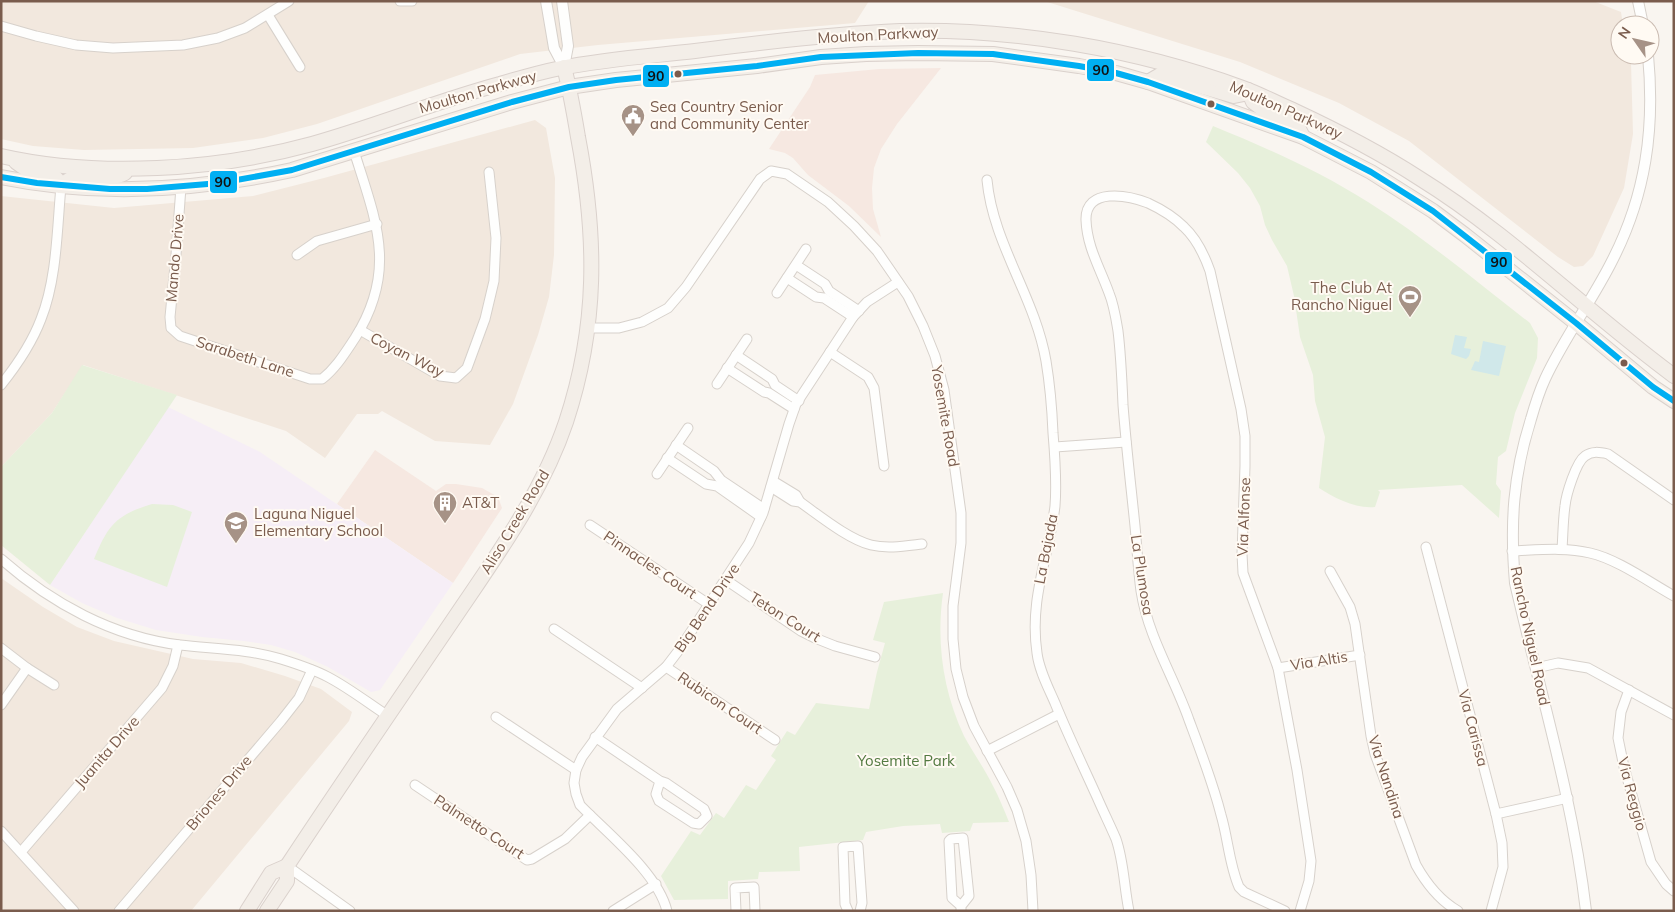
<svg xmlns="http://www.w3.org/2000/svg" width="1675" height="912" viewBox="0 0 1675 912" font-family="Mulish,sans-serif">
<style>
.residential{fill:#f2e8de}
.commercial{fill:#f6e8e1}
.education{fill:#f6eef6}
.green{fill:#e7f0db}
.water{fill:#d0e8ea}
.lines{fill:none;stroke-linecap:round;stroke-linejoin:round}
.minor-casing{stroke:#d7d1cb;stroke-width:11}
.tertiary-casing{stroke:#d7d1cb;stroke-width:12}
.primary-casing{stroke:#dad1cc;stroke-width:16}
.minor{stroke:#fefefd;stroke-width:9}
.tertiary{stroke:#fefefd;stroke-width:10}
.primary{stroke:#f3eee8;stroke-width:14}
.bus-1-casing{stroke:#fffaf3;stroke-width:10}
.bus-1{stroke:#00aff2;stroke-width:6}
.bus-dot{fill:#7a5c4d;stroke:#fffaf3;stroke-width:2}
.labels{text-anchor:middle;stroke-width:4;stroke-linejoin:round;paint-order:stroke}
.street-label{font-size:15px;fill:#7a5c4d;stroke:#fffaf3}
.poi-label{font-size:15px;fill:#7a5c4d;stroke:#fffaf3;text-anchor:start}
.park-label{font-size:15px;fill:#537a41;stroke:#fffaf3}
.line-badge{stroke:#fffaf3;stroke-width:2}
.pale-badge-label{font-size:14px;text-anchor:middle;font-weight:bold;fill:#111}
</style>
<rect width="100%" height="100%" fill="#f9f5f0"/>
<g class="residential">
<polygon points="1,1 869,1 855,23 598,45 520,54 317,124 263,138 193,148 84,150 33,146 1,139"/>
<polygon points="1044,1 1593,1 1621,12 1623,25 1620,25 1620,55 1629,55 1631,63 1633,134 1624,188 1593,256 1583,266 1574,267 1558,257 1409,141 1339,103 1240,62"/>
<polygon points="535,120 546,128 555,178 554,255 549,297 538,335 513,404 490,445 435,441 382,411 378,414 357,414 325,458 286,431 83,365 52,413 1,467 1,196 114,208 253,196 324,178"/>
<polygon points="1,578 43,607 77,627 114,641 193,659 241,663 285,676 321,689 352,712 349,721 191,911 5,911 1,907"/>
</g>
<g class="commercial">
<polygon points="941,68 897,124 881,149 874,168 872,188 873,209 881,237 849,206 808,175 793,158 785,153 769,149 810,87 815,75 879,69"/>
<polygon points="375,450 436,491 446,484 456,484 482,488 498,497 502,508 453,583 337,504"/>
</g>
<polygon class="education" points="168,407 260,452 453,583 380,690 371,692 328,667 295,652 271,645 244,641 202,637 156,630 117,618 82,603 50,585"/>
<g class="green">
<path d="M1213 126C1267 148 1319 171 1368 202 1425 238 1477 282 1530 323L1538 338 1537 358 1515 413 1506 451 1498 457 1496 484 1501 491 1499 518 1462 485 1378 490 1380 492 1375 507C1355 509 1335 498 1319 488L1325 437 1315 401 1313 375 1300 337 1294 296 1287 266 1272 240 1265 225 1260 206 1250 188 1238 173 1206 142Z"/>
<polygon points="82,365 177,395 50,585 1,545 1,467 52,413"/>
<path d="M152 504 173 505 192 512 167 587 94 559C108 525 116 515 152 504Z"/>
<path d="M943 593C936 642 943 691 964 736 973 753 985 769 993 786 999 797 1004 810 1009 822L973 823 970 831 942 833 940 824 903 826 866 832 863 840 799 847 800 871 759 872 758 879 728 881V899L674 900 661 876 691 831 700 835 716 813 724 818 746 785 756 790 776 760 771 756 787 731 795 735 816 703 869 709 877 672 885 643 873 640 884 602Z"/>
</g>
<g class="water">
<polygon points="1455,335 1467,337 1464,348 1471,349 1469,356 1466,359 1451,354"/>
<polygon points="1483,341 1506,346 1499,376 1471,370 1475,361 1479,362"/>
</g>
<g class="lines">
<g class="minor-casing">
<g id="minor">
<polyline points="400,1 412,1"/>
<polyline points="268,15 300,67"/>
<polyline points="1,26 36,36 76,45 113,48 183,45 218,38 245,28 289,1"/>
<path d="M987 180C993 244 1035 297 1046 361 1050 385 1052 409 1053 433 1055 457 1057 481 1055 506 1049 557 1029 598 1037 653 1039 670 1048 687 1055 703 1068 735 1083 766 1097 797 1103 811 1110 825 1116 839 1124 862 1124 887 1129 911"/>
<path d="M181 187 176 255 170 317 171 328 180 336 310 379H322C336 368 345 353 355 338 398 270 376 221 354 151"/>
<polyline points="297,255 317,241 377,224"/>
<polyline points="796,265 825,284 829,291 859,311"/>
<polyline points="787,278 816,297 824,298 853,317"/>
<polyline points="777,293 806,249"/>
<polyline points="588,328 619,328 642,322 668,308 686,287 760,179 771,171 787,174 828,202 854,226 877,251 908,296 923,326 935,356 944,390 961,513 961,543 953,606 953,639 956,669 963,697 974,726 1007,787 1017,810 1026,841 1031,875 1033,911"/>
<polyline points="360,330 440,376 456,378 467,368 485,319 494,281 496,238 489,172"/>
<polyline points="830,352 868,377 874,388 884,466"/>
<polyline points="736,355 772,379 775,385 799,401"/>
<polyline points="727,368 764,392 769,393 794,409"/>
<polyline points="717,384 747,339"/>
<path d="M1 385C17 365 32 343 41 319 57 279 57 229 61 186"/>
<polyline points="676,445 714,471 721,480 764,509"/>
<polyline points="1055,447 1126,442"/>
<polyline points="667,458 706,484 717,486 761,517"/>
<polyline points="657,474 688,428"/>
<polyline points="773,481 796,495 800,502"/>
<path d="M771 487 793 501 800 502C820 516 848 539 871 545 887 549 905 546 922 544"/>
<polyline points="590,525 710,605"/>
<polyline points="1426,547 1496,814 1502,843 1503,867 1491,911"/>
<path d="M1562 549C1563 535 1563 520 1565 506 1566 495 1576 462 1585 456 1592 451 1599 452 1608 454L1674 500"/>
<path d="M1512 551C1538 550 1565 547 1590 553 1617 559 1649 582 1674 596"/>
<path d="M1 559C51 603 113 637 180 645 214 649 249 649 281 659 297 664 313 669 328 677 349 688 368 703 388 716"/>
<path d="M1330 571 1350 607 1355 624 1371 736 1375 754 1416 865C1426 883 1439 900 1458 911"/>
<polyline points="726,580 801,631 815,638 835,646 875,657"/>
<polyline points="554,629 642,688"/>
<polyline points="1,648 27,668 54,685"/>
<polyline points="666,667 775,740"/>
<polyline points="1278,668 1360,655"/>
<polyline points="1536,668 1558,663 1588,668 1674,715"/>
<polyline points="1629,690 1621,712 1618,738 1624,767 1651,862 1666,884 1674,891"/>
<polyline points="1,705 27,668"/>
<polyline points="496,717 576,770"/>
<polyline points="595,737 660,781 666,783 704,809 707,816 699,824 693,823 659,801 656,794 660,781"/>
<polyline points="987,751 1059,714"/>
<polyline points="415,785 527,860 532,859 565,839 590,815"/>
<polyline points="1496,814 1568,798"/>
<polyline points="1,831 74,911"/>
<polyline points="21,852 162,688 173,666 178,645"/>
<polyline points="287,866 350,911"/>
<polyline points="961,906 952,898 949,841 951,839 963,838 969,896 961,906 961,911"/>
<polyline points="119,911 281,721 299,698 312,670"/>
<polyline points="613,911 656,884"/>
<path d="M667 911C658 873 607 833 580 805L576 794 574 783 576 770 582 757 617 709 666 667 679 650 749 543 763 513 789 424 796 404 853 317 867 302 898 282"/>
<polyline points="736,911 735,888 754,887 755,911"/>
<polyline points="848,911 845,904 843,847 858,846 862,903 860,911"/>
<path d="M1285 911 1244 892 1239 887C1229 864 1228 838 1221 815 1213 783 1201 752 1189 720 1174 677 1148 637 1141 591 1138 569 1137 547 1135 526 1131 486 1126 445 1123 405 1122 381 1121 356 1118 331 1116 319 1114 305 1109 293 1100 268 1087 247 1086 220 1085 187 1128 195 1148 203 1161 209 1174 217 1184 227 1197 239 1204 254 1210 271L1241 409 1245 436V466L1242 554 1243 573 1278 668 1297 770 1311 861 1309 881 1300 911"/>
</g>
</g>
<g class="tertiary-casing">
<g id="tertiary">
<polyline points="546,1 554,48 564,67"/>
<polyline points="562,1 568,46 564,67"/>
<polyline points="1638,1 1643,25"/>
<path d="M1586 911C1573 799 1540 692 1515 583 1510 523 1513 476 1531 419 1535 405 1539 392 1545 379 1564 338 1592 301 1612 261 1646 195 1655 128 1648 55"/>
</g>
</g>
<g class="primary-casing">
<g id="primary">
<polyline points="1148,82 1160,75 1173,78 1234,96 1244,94 1248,90 1253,102 1261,108 1297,125 1303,137"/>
<path d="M1 156C98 178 217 170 312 144 376 126 437 101 500 84 520 78 541 72 561 68 605 59 651 56 695 51 763 42 831 34 900 31 1016 28 1135 49 1243 88 1260 94 1276 103 1293 110 1336 130 1379 152 1419 178 1511 235 1587 312 1674 376"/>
<path d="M16 162C20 165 25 169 30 171 43 176 54 169 61 186"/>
<path d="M1 177C98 197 196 191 292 170L512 102 569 87 616 80 757 66 821 57 866 54 918 53 993 54 1079 66 1116 73 1148 82 1303 137 1371 172 1433 211 1465 235 1576 323 1653 387 1674 401"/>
<path d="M61 186C66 182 71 177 78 176 94 175 110 181 125 173"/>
<polyline points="247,911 271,873 287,866"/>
<path d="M267 911 287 881V866C341 784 396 704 451 623 494 559 541 496 566 422 598 325 597 237 578 137 574 113 570 90 564 67"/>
</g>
</g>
<use href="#minor" class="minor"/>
<use href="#tertiary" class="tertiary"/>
<use href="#primary" class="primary"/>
<g class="bus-1-casing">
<polyline id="bus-1" points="1,177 37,183 110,189 147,189 220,183 292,170 512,102 569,87 616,80 757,66 821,57 918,53 993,54 1079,66 1116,73 1148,82 1303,137 1371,172 1433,211 1576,323 1653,387 1674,401"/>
</g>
<use href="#bus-1" class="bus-1"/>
</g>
<defs>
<g id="civic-pin" transform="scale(1.25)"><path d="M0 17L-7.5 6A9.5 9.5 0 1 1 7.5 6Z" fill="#a69286" stroke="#fffaf3"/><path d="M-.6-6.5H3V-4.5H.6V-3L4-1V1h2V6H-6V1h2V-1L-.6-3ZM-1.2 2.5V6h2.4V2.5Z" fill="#fff"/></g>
<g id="stadium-pin" transform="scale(1.25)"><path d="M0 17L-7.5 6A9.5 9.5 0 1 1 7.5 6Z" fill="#a69286" stroke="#fffaf3"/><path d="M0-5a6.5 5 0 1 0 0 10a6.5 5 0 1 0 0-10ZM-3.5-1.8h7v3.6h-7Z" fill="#fff"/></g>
<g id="building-pin" transform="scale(1.25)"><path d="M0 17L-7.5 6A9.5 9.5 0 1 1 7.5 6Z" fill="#a69286" stroke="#fffaf3"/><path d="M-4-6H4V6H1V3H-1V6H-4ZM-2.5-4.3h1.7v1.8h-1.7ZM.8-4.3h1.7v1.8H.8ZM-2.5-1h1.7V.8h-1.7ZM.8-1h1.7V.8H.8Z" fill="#fff"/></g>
<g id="school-pin" transform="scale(1.25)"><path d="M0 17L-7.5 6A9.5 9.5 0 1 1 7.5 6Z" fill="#a69286" stroke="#fffaf3"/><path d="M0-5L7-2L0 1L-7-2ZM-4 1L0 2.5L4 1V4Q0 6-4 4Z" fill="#fff"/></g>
</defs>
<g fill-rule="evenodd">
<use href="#civic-pin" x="633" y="116"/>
<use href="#stadium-pin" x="1410" y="297"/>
<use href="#building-pin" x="445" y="503"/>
<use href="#school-pin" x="236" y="523"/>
</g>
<g class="bus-dot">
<circle cx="678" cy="74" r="4.5"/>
<circle cx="1211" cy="104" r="4.5"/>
<circle cx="1624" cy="363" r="4.5"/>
</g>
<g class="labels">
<g class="street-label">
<text transform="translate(878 35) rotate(-3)" y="5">Moulton Parkway</text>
<text transform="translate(478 92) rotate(-16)" y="5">Moulton Parkway</text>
<text transform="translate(1286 110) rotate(24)" y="5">Moulton Parkway</text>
<text transform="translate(175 258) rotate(-85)" y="5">Mando Drive</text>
<text transform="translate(407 355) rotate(27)" y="5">Coyan Way</text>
<text transform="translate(245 357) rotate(18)" y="5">Sarabeth Lane</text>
<text transform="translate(945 416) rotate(80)" y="5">Yosemite Road</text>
<text transform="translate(1244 517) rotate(-88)" y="5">Via Alfonse</text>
<text transform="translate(515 522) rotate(-59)" y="5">Aliso Creek Road</text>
<text transform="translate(1046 549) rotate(-79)" y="5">La Bajada</text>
<text transform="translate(650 565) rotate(34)" y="5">Pinnacles Court</text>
<text transform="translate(1142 575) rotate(81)" y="5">La Plumosa</text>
<text transform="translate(707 608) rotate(-56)" y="5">Big Bend Drive</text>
<text transform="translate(785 617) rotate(32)" y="5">Teton Court</text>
<text transform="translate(1530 636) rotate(78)" y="5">Rancho Niguel Road</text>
<text transform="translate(1319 661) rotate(-9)" y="5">Via Altis</text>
<text transform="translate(720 703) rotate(34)" y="5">Rubicon Court</text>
<text transform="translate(1473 728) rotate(75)" y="5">Via Carissa</text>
<text transform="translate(107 752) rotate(-49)" y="5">Juanita Drive</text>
<text transform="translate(1386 777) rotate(72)" y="5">Via Nandina</text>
<text transform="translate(219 793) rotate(-50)" y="5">Briones Drive</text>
<text transform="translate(1632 794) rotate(75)" y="5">Via Reggio</text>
<text transform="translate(479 827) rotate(33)" y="5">Palmetto Court</text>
</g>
<g class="poi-label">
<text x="650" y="112">Sea Country Senior<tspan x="650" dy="17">and Community Center</tspan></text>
<text x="1392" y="293" text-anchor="end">The Club At<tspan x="1392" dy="17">Rancho Niguel</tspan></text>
<text x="462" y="508">AT&amp;T</text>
<text x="254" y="519">Laguna Niguel<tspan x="254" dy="17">Elementary School</tspan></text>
</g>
<g class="park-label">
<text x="906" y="766">Yosemite Park</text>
</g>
</g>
<g class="line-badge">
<rect x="1086" y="58" width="29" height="24" rx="5" fill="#00aff2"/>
<rect x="642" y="64" width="28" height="24" rx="5" fill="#00aff2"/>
<rect x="209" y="170" width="29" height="24" rx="5" fill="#00aff2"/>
<rect x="1484" y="251" width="29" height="24" rx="5" fill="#00aff2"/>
</g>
<g class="pale-badge-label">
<text x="1101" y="75">90</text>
<text x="656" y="81">90</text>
<text x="223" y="187">90</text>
<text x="1499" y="267">90</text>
</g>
<rect width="1675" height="912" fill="none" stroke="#7a5c4d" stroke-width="5"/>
<g transform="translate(1635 40) rotate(304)"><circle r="24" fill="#fffaf3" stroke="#cabbb1"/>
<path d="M0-4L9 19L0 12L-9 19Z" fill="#a69286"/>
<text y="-8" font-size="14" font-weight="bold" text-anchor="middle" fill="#7a5c4d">N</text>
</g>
</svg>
